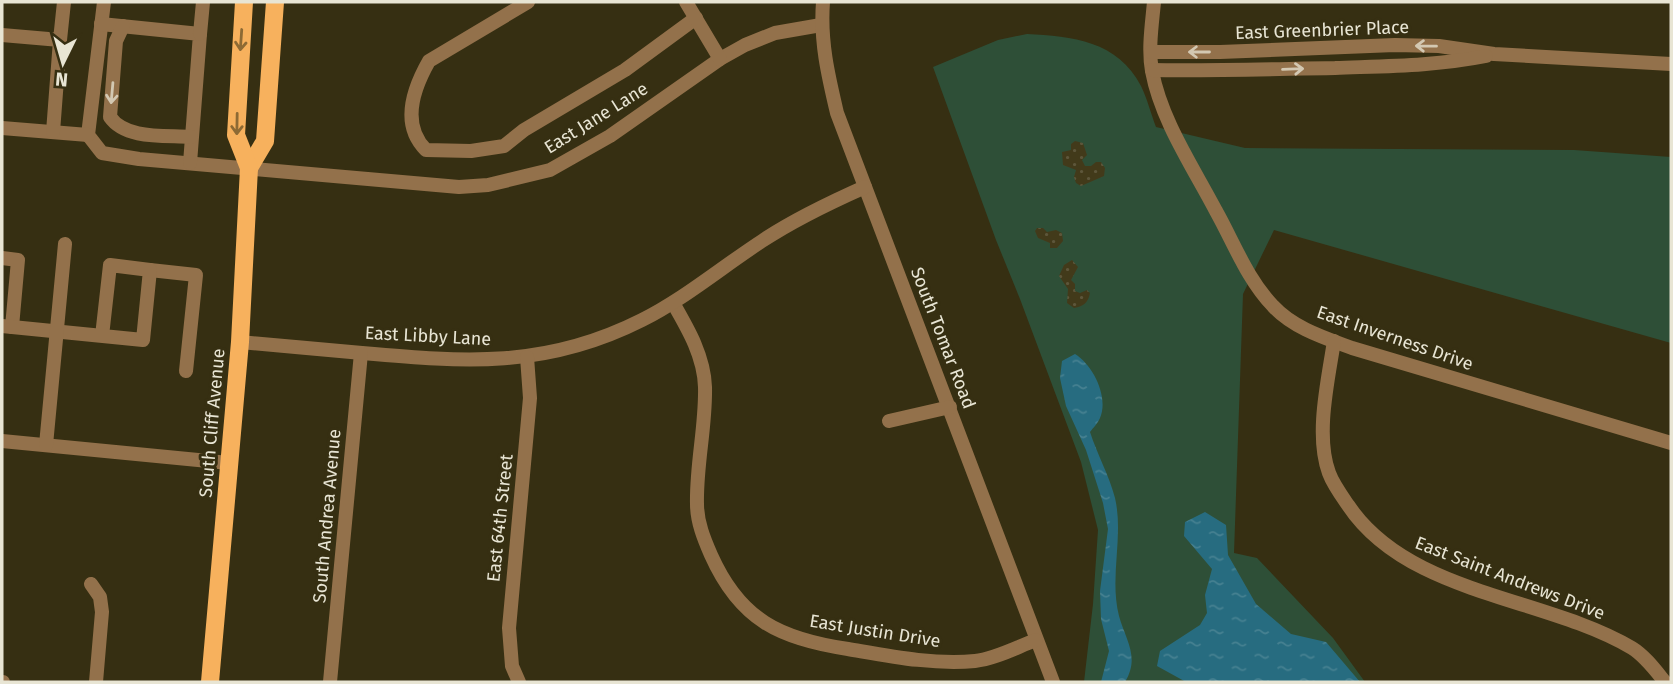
<svg xmlns="http://www.w3.org/2000/svg" width="1673" height="684" viewBox="0 0 1673 684" font-family="'Fira Sans',sans-serif">
<style>
.grass{fill:#2e4f37}
.sand{fill:url(#sand-dots)}
.water{fill:url(#water-ripples)}
.lines{fill:none;stroke-linecap:round;stroke-linejoin:round}
.minor{stroke:#93714b;stroke-width:14}
.major{stroke:#f7b15d;stroke-width:18}
.oneway{stroke:#8d6a34}
.oneway2{stroke:#d3c8b2}
.labels{text-anchor:middle;stroke-width:6;stroke-linejoin:round;paint-order:stroke}
.street-label{font-size:18px;fill:#e8e5d4;stroke:#362f12}
</style>
<defs>
<pattern id="sand-dots" width="8" height="8" patternUnits="userSpaceOnUse" patternTransform="scale(1.75)"><rect width="8" height="8" fill="#423a1a"/><path d="M2 2h.1M6 6h.1" fill="none" stroke="#5d563a" stroke-width="1.8" stroke-linecap="round"/></pattern>
<pattern id="water-ripples" width="26" height="14" patternUnits="userSpaceOnUse" patternTransform="scale(1.75)"><rect width="26" height="14" fill="#276c80"/><path d="M2 4q2-2 4 0t4 0M15 11q2-2 4 0t4 0" fill="none" stroke="#468191"/></pattern>
</defs>
<rect width="100%" height="100%" fill="#362f12"/>
<path class="grass" d="M1027 34C1072 36 1118 41 1141 86 1147 98 1151 114 1156 127L1245 148 1574 150 1671 157V343L1274 230 1243 294 1234 553 1257 558 1333 638 1365 682H1084L1093 604 1098 530 1081 462 1020 299 996 240 933 67 998 40Z"/>
<g class="sand">
<polygon points="1075,141 1083,143 1087,155 1082,160 1085,166 1091,166 1096,162 1101,162 1105,168 1104,176 1081,186 1076,183 1074,177 1076,170 1063,165 1062,152 1071,150 1071,144"/>
<polygon points="1037,228 1043,228 1047,232 1056,230 1062,233 1063,241 1057,248 1050,248 1050,243 1038,238 1035,231"/>
<path d="M1072 260 1078 267 1071 280 1075 284V291L1080 293 1087 290 1090 293C1088 303 1084 306 1074 308L1067 303 1068 289 1059 276 1064 265Z"/>
</g>
<g class="water">
<path d="M1075 354C1093 365 1109 397 1100 418 1098 423 1093 428 1090 432 1097 454 1109 475 1115 498 1124 537 1109 577 1119 616 1126 641 1140 657 1125 682H1101L1109 651 1101 619 1100 591 1108 529 1103 503 1086 450 1066 406 1060 378 1062 361Z"/>
<polygon points="1205,512 1226,525 1228,555 1256,604 1291,634 1326,642 1360,682 1186,682 1157,666 1160,651 1200,625 1207,613 1205,595 1212,569 1184,536 1185,522"/>
</g>
<g class="lines">
<g class="minor">
<polyline points="104,2 88,135 102,153 139,159 459,187 488,185 550,170 610,136 720,59 745,45 775,33 821,25"/>
<path d="M528 2 429 61C413 89 401 125 426 150L471 151 504 146 524 130 625 70 696 18"/>
<polyline points="686,2 720,59"/>
<path d="M823 2C820 41 828 75 837 113L1053 682"/>
<path d="M1154 2C1152 24 1148 49 1152 71 1161 120 1193 167 1216 211 1234 243 1247 279 1273 306 1293 328 1325 338 1352 348L1671 443"/>
<polyline points="101,24 200,34 190,163"/>
<path d="M123 26 116 41 110 117C126 140 166 135 191 137"/>
<polyline points="200,34 203,2"/>
<polyline points="2,35 60,40 64,2"/>
<polyline points="1151,52 1220,52 1395,45 1439,46 1494,54 1671,64"/>
<path d="M1152 70C1213 71 1274 69 1335 68 1386 66 1436 66 1486 56"/>
<polyline points="2,128 88,135"/>
<polyline points="53,132 60,40"/>
<polyline points="2,258 18,260 12,327"/>
<polyline points="150,270 196,275 186,371"/>
<path d="M673 303C688 329 704 356 705 387 706 426 696 465 697 504 697 522 704 539 711 555 740 620 780 639 848 649 889 656 933 665 975 661 995 659 1017 647 1036 640"/>
<polyline points="2,326 143,340 150,270 110,265 102,336"/>
<path d="M1334 341C1328 381 1315 435 1329 473 1333 484 1341 495 1348 505 1408 595 1544 596 1632 648 1645 656 1656 671 1665 682"/>
<path d="M240 342C281 346 321 349 362 353 465 362 545 369 642 320 684 299 722 267 762 241 795 219 829 203 865 187"/>
<polyline points="889,421 950,407"/>
<polyline points="2,441 229,463"/>
<polyline points="46,445 65,244"/>
<polyline points="91,584 100,597 102,612 96,682"/>
<polyline points="2,682 3,682"/>
<polyline points="330,682 361,353"/>
<polyline points="519,682 512,666 509,628 530,398 527,357"/>
</g>
<g class="major">
<polyline points="249,168 265,141 275,2"/>
<polyline points="210,682 240,342 249,168 236,135 244,2"/>
</g>
</g>
<defs><path id="oneway-shaft" d="M-6 0H5M1.5-3L5.5 0L1.5 3" fill="none" stroke-width="1.6" stroke-linecap="round" stroke-linejoin="round" transform="scale(1.75)"/></defs>
<g class="oneway">
<use href="#oneway-shaft" transform="translate(241 40) rotate(94)"/>
<use href="#oneway-shaft" transform="translate(237 124) rotate(91)"/>
</g>
<g class="oneway2">
<use href="#oneway-shaft" transform="translate(1426 46) rotate(-179)"/>
<use href="#oneway-shaft" transform="translate(1199 52) rotate(-180)"/>
<use href="#oneway-shaft" transform="translate(1293 69) rotate(-2)"/>
<use href="#oneway-shaft" transform="translate(112 93) rotate(95)"/>
</g>
<g class="labels">
<g class="street-label">
<text transform="translate(1322 30) rotate(-2)" y="6">East Greenbrier Place</text>
<text transform="translate(596 118) rotate(-32)" y="6">East Jane Lane</text>
<text transform="translate(428 336) rotate(3)" y="6">East Libby Lane</text>
<text transform="translate(943 338) rotate(69)" y="6">South Tomar Road</text>
<text transform="translate(1395 338) rotate(19)" y="6">East Inverness Drive</text>
<text transform="translate(212 423) rotate(-85)" y="6">South Cliff Avenue</text>
<text transform="translate(327 516) rotate(-85)" y="6">South Andrea Avenue</text>
<text transform="translate(500 518) rotate(-84)" y="6">East 64th Street</text>
<text transform="translate(1510 578) rotate(21)" y="6">East Saint Andrews Drive</text>
<text transform="translate(875 631) rotate(9)" y="6">East Justin Drive</text>
</g>
</g>
<rect width="1673" height="684" fill="none" stroke="#e8e5d4" stroke-width="7"/>
<g transform="translate(63 63) rotate(185)" stroke="#362f12" stroke-width="5" paint-order="stroke">
<path d="M0-5L12 26L0 18L-12 26Z" fill="#e8e5d4"/>
<text y="-10" font-size="19" font-weight="bold" text-anchor="middle" fill="#e8e5d4">N</text>
</g>
</svg>
